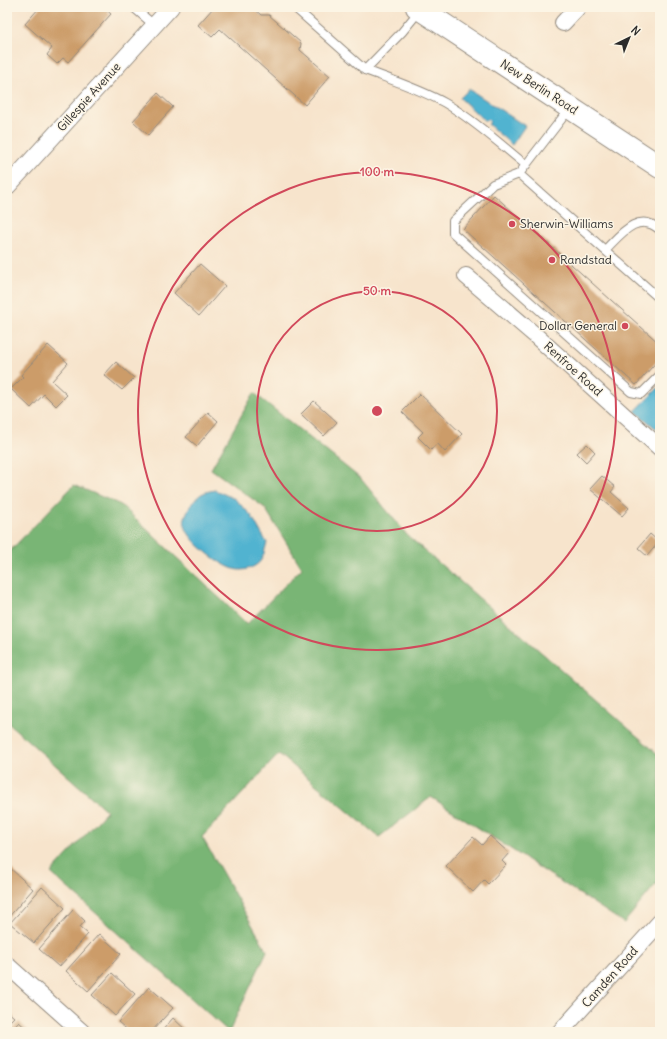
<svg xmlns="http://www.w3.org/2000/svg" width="667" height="1039" viewBox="0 0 667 1039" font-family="Delius,sans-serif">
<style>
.forest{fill:#79b574;stroke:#527050}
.water{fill:#51b3d0;stroke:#3e6f7e}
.building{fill:#cc9c69}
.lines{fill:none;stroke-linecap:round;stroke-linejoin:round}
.lane-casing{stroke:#91887c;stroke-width:10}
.street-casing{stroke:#91887c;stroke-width:18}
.secondary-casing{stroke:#91887c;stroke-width:24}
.lane{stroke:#fff;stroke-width:8}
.street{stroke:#fff;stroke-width:16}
.secondary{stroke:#fff;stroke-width:22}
.ring{fill:none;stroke:#d1495b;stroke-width:2}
.poi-dot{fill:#d1495b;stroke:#fcf5e5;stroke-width:1.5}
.labels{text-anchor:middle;stroke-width:3;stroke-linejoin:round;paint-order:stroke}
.street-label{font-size:12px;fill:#2b2b2b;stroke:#fcf5e5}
.poi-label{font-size:12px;fill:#2b2b2b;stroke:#fcf5e5;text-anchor:start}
.centre{fill:#d1495b;stroke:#fcf5e5;stroke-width:2}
.ring-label{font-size:12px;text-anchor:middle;font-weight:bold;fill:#d1495b;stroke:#fcf5e5;stroke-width:3;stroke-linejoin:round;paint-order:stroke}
</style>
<rect width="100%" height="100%" fill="#fcf5e5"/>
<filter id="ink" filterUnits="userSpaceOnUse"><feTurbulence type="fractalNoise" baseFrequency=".025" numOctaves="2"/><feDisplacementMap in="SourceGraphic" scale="8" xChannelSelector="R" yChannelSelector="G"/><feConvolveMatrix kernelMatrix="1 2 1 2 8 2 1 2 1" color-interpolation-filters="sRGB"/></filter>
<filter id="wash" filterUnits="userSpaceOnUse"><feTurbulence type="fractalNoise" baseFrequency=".012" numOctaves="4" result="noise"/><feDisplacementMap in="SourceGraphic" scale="16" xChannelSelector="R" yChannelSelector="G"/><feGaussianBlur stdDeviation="0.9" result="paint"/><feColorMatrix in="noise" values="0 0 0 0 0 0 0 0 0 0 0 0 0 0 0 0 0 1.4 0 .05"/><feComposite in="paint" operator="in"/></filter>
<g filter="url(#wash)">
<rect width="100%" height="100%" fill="#f7e4cc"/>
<polygon class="forest" points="254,393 361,479 407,535 660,756 660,879 624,923 431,797 379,837 279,754 202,837 267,951 229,1032 51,873 107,811 7,722 7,554 74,485 121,505 247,624 302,568 265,508 211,469"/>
<g class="water">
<polygon points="469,89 525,126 512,145 488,124 490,122 487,119 485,121 460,98"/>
<polygon points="660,386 660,432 635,411"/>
<path d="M215 490 235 499 251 515 267 543C265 548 264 556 261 560 256 568 242 572 234 569 220 565 188 541 185 525 183 519 187 511 191 506 198 494 203 492 215 490Z"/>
</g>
<g id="blocks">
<g class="building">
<polygon points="40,7 89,7 92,10 95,7 103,7 111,14 68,62 63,58 57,64 47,55 52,48 25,24"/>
<polygon points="214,7 252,7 261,15 269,15 301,43 300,50 330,76 305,105 220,29 212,37 198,25"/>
<polygon points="158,93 173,107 148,135 133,121"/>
<polygon points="494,195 660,344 660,358 636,385 463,229"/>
<polygon points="200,264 225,286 199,316 174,293"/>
<polygon points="48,345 68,363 52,381 67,395 56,406 44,394 31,408 11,389 23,377 21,375"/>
<polygon points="116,362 134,378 122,390 104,375"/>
<polygon points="420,394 462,434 445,452 437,443 431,450 418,437 423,432 402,412"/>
<polygon points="314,401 337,422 324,436 301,414"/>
<polygon points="208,412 218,421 197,446 186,437"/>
<polygon points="587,444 595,452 586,462 577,453"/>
<polygon points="602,476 615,487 611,492 629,508 622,516 590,489"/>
<polygon points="650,534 659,542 647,556 638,548"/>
<polygon points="490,836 509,853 502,861 506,865 488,884 484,880 473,892 446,866 473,837 482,845"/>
<polygon points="10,868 33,889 7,919 7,871"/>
<polygon points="42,887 65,908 34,943 10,923"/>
<polygon points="73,910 85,921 80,927 88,934 59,967 39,949"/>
<polygon points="99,934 121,954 88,991 66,971"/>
<polygon points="112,973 135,994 115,1016 92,995"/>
<polygon points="149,987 173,1008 151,1032 130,1032 118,1022"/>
<polygon points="7,1011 14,1017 7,1024"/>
<polygon points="173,1018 188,1032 161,1032"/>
<polygon points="19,1022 30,1032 10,1032"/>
</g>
</g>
</g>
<g filter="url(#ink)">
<use href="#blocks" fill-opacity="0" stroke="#91887c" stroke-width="1"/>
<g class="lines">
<g class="lane-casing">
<g id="lane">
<polyline points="133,7 154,25"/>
<polyline points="294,7 365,70 402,32 420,10"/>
<path d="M365 70C392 80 420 89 445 103 474 120 500 144 526 165"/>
<polyline points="570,108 519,174 660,299"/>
<polyline points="519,174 493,184 453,221 453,233 631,392 641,394 660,375"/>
<path d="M605 250C620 235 638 210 660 230"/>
</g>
</g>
<g class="street-casing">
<g id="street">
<polyline points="563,23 578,7"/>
<polyline points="7,187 171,7"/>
<polyline points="466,276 536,336 660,448"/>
<polyline points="7,965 82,1032"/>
<polyline points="560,1032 660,922"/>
</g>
</g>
<g class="secondary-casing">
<polyline id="secondary" points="417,7 660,167"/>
</g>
<use href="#lane" class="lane"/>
<use href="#street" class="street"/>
<use href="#secondary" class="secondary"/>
</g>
</g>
<g class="ring">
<circle cx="377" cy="411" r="120"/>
<circle cx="377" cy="411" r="239"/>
</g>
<g class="poi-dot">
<circle cx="512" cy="224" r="4"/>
<circle cx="552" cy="260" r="4"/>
<circle cx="625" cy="326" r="4"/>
</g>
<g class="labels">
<g class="street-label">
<text transform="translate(539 87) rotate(33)" y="4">New Berlin Road</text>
<text transform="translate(89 97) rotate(-48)" y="4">Gillespie Avenue</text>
<text transform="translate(573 369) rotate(42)" y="4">Renfroe Road</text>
<text transform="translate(610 977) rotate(-48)" y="4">Camden Road</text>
</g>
<g class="poi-label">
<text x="520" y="228">Sherwin-Williams</text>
<text x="560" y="264">Randstad</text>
<text x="617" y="330" text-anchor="end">Dollar General</text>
</g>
</g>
<circle cx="377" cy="411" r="6" class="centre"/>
<g class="ring-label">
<text x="377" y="176">100 m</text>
<text x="377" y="295">50 m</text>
</g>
<rect width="667" height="1039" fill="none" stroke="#fcf5e5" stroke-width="24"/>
<g transform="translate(629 38) rotate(43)" stroke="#fcf5e5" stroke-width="3" paint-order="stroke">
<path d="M0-3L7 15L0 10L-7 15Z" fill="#2b2b2b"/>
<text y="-6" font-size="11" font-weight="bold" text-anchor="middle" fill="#2b2b2b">N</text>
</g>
</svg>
